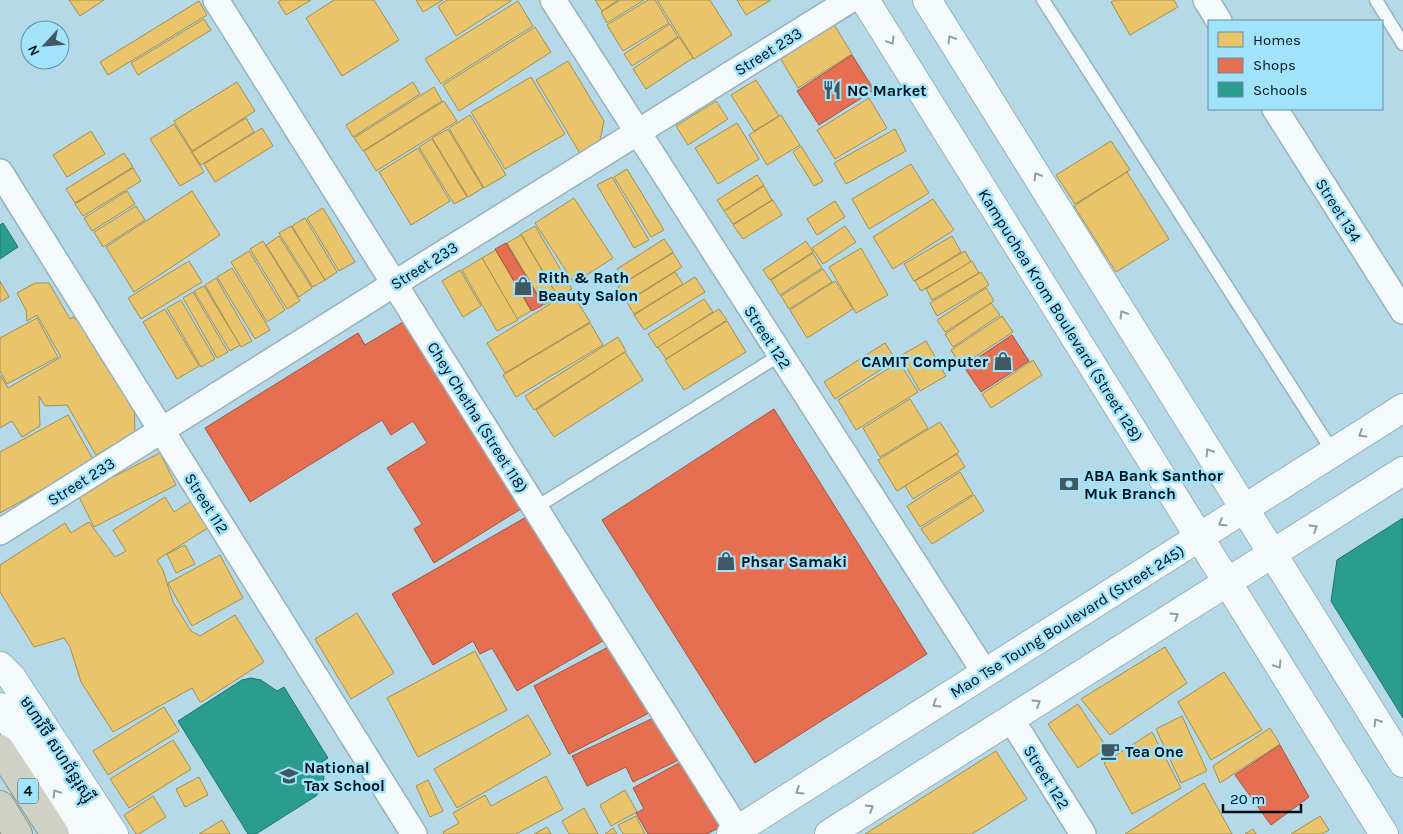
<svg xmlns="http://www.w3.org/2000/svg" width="1403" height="834" viewBox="0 0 1403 834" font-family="Karla,'Noto Sans Khmer',sans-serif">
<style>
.homes{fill:#e9c46a;stroke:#a38f52}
.shops{fill:#e76f51;stroke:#a25341}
.schools{fill:#2a9d8f;stroke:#1d736c}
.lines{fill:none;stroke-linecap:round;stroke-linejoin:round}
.lane-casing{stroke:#96b2bc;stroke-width:15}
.street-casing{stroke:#96b2bc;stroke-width:28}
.secondary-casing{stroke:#96b2bc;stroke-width:30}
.highway-casing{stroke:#86958b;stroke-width:30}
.lane{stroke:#f4f9fb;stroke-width:12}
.street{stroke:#f4f9fb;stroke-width:25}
.secondary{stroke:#f4f9fb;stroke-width:28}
.highway{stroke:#ced1c3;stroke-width:28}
.oneway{stroke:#929da1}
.labels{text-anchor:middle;stroke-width:5;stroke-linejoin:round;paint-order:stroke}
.shield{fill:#a1e3fa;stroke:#30515e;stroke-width:1}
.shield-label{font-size:15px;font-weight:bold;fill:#00121b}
.street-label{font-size:16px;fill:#00121b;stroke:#a1e3fa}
.poi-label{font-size:16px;font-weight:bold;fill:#00121b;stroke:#a1e3fa;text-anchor:start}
</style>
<rect width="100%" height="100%" fill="#b5d9e6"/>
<g class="homes">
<polygon points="69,0 104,0 80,16"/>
<polygon points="281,0 311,0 286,15 278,2"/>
<polygon points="334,0 374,0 399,40 342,76 306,18"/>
<polygon points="416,0 443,0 423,12"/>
<polygon points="447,0 511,0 511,1 456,36 438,6"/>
<polygon points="595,0 618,0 602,11"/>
<polygon points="620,0 644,0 607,23 601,12"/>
<polygon points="648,0 655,0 669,23 623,51 607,25"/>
<polygon points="657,0 710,0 732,35 694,59"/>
<polygon points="737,0 771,0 746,15"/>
<polygon points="1115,0 1174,0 1178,7 1130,35 1111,2"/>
<polygon points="199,1 207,15 108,75 100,62"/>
<polygon points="518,1 533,26 441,84 425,59"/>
<polygon points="204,19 211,30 138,75 131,63"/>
<polygon points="833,23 852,54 798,88 779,56"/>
<polygon points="670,24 678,37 632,66 624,54"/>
<polygon points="535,27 551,52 459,111 443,85"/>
<polygon points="679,37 693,58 646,89 633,69"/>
<polygon points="568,61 604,121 599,145 581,155 536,80"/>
<polygon points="531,77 565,134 505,169 471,112"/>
<polygon points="756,80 779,116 754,131 731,95"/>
<polygon points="237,82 255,111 192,151 174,121"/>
<polygon points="413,82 420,94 353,137 346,125"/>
<polygon points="434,87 442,101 363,151 354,138"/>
<polygon points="869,98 887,128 835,159 817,130"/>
<polygon points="444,101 457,121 376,171 364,151"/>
<polygon points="716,101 728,119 688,145 676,126"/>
<polygon points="470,115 506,175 484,188 449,128"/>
<polygon points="781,115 800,145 767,165 749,135"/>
<polygon points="246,118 254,132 201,165 192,152"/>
<polygon points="737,123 759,159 718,184 695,148"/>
<polygon points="174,124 204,172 180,186 150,139"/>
<polygon points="262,128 273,146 215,182 204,164"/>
<polygon points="448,129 483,188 468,197 432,138"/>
<polygon points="895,129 906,151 846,184 834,163"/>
<polygon points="91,131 105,154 67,177 53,155"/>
<polygon points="432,139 467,197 454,204 419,147"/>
<polygon points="1111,141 1130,170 1075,204 1056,175"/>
<polygon points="801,146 823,181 814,186 793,152"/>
<polygon points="418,148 450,201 411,225 379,172"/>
<polygon points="124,153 133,167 75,203 66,189"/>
<polygon points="911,164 929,193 869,229 852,199"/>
<polygon points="133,168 141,181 83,216 75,204"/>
<polygon points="627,169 664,230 651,237 614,177"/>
<polygon points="1127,172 1169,239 1116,272 1074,206"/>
<polygon points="757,175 764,185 724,211 717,200"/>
<polygon points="612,177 649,240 634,248 597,185"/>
<polygon points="764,186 772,200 733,224 724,211"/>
<polygon points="127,191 135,204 92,231 84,218"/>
<polygon points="192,191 220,235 134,292 106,247"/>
<polygon points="574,198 613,258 574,283 535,223"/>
<polygon points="933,199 954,230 893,269 873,237"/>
<polygon points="773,200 782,215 743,239 733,225"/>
<polygon points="835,201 845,217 817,235 807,219"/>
<polygon points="136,206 145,220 103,247 94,232"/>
<polygon points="323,208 355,262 339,271 307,218"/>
<polygon points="305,218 337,272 325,280 292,226"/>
<polygon points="291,226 325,280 313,287 279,233"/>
<polygon points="535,226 572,289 558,297 521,234"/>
<polygon points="845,226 856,242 823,264 812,248"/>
<polygon points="521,235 558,297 544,305 507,243"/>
<polygon points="279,236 312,288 299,297 266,245"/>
<polygon points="952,236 961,252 914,281 904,264"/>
<polygon points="664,239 673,252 619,286 615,279 621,276 617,269"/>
<polygon points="263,241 300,301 287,309 250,249"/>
<polygon points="806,241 813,252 770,280 763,270"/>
<polygon points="861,248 888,295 856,313 829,267"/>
<polygon points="496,250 531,311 517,319 482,258"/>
<polygon points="249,251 285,310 267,322 231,262"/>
<polygon points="965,251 971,262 921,291 915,281"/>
<polygon points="673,253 682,267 627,301 618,287"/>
<polygon points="813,253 822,268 780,295 771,280"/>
<polygon points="482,258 518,320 497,331 462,270"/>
<polygon points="189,261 202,282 141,319 128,298"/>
<polygon points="972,261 979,273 932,300 926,289"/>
<polygon points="232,268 270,330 255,339 217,277"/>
<polygon points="823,269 832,282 789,309 781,296"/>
<polygon points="460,270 481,306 463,317 442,281"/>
<polygon points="675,272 683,284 634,314 627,302"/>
<polygon points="981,272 989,285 937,316 930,303"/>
<polygon points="695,277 705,292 644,330 634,315"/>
<polygon points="216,278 252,341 241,347 205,285"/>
<polygon points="0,281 9,297 0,302"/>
<polygon points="835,281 853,309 807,338 790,310"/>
<polygon points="35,283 49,283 70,319 73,317 103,342 134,398 135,433 96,455 67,405 45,406 39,396 40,426 22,437 12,421 0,428 0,375 8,388 61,357 37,315 27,321 26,310 17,293"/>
<polygon points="204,286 240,345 230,351 194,291"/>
<polygon points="986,288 994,301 945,332 937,320"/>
<polygon points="571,291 590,322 505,373 487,343"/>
<polygon points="193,292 228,352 217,358 183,298"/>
<polygon points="704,299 713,312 657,348 648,334"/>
<polygon points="181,300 215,359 201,367 167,308"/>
<polygon points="991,303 1000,315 953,347 945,334"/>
<polygon points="165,309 199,366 177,379 143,322"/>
<polygon points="719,309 727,320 666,359 658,347"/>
<polygon points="1002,316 1013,332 961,366 951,350"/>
<polygon points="37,318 58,357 7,384 0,371 0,338"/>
<polygon points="727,321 746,352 684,390 665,360"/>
<polygon points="590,323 603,345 516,397 503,375"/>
<polygon points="618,337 626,351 534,410 525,396"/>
<polygon points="926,341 946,376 920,391 900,356"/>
<polygon points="885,343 896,360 835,399 824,382"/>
<polygon points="625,352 643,380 554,437 536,410"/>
<polygon points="1033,360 1042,375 991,408 982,394"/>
<polygon points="899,362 918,392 856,430 838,400"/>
<polygon points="910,399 928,428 880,457 863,428"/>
<polygon points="68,415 94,461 0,513 0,452"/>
<polygon points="940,422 959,452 897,491 878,460"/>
<polygon points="160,453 176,485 94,527 78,495"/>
<polygon points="957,454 965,467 913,499 905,486"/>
<polygon points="960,472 973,494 920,527 907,506"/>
<polygon points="974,495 984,511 932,544 921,529"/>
<polygon points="165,497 174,512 194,499 211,526 157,560 163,570 173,602 191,631 200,636 235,615 264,662 203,701 200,702 192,688 113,732 81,682 70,647 64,638 34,647 0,592 0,565 65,523 71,533 89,522 115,557 126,551 113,530"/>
<polygon points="1374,537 1403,584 1403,664 1337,560"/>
<polygon points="185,545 195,564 176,573 167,554"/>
<polygon points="220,555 243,598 192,626 168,583"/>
<polygon points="357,613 394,673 351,699 315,639"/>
<polygon points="1165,647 1187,683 1110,735 1081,699"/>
<polygon points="475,651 507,710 418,757 387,698"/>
<polygon points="1224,672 1262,730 1211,760 1178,702"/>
<polygon points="1078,704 1107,748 1078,768 1048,724"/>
<polygon points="164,707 179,731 108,775 93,751"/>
<polygon points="528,715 551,754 457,808 434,769"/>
<polygon points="1182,716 1207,771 1181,783 1156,729"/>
<polygon points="1270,728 1280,744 1220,783 1213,766"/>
<polygon points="1152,732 1181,788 1132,814 1104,763"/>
<polygon points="173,740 191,769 129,808 110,779"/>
<polygon points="996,751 1027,799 972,834 865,834"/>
<polygon points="546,776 563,809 516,834 444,834 443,832 459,823 453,813 485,795 491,806"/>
<polygon points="199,777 208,795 185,807 176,789"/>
<polygon points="428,780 443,811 430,817 416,786"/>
<polygon points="1204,783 1232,834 1125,834"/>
<polygon points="625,790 637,812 611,826 600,805"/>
<polygon points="153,796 166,817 139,834 136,834 124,815"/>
<polygon points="584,808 598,834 569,834 562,821"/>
<polygon points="636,816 645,834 623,834 618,825"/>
<polygon points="1320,816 1329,830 1322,834 1291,834"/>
<polygon points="222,820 230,834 199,834"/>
<polygon points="547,827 551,834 534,834"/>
<polygon points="613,828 617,834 605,834"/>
<polygon points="1253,829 1256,834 1245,834"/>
</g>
<g class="shops">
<polygon points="852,55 874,90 819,125 797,91"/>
<polygon points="506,243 543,305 532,311 495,249"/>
<polygon points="408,319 524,507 434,563 414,529 422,524 387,468 427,443 413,421 391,435 382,420 250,502 205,428 358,333 365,345"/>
<polygon points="1012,335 1029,361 981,392 964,367"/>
<polygon points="774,409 927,654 755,763 602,520"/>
<polygon points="535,512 608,638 517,691 492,648 480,654 473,641 433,665 392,594"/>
<polygon points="614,644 649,713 569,754 534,686"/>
<polygon points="662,714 683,758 633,782 626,767 587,786 572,756"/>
<polygon points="1280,745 1309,797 1271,825 1235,775"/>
<polygon points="690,757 726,824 707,834 648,834 636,813 644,809 633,788"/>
</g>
<g class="schools">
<polygon points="3,223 18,247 0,259 0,225"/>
<polygon points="1403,518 1403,718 1331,601 1337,560"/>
<polygon points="251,678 261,680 277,691 284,687 328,758 322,762 324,778 322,788 316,796 256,834 248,834 178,721 242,680"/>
</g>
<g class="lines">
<g class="lane-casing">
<g id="lane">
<polyline points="1043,0 1333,452"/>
<polyline points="1376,0 1403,44"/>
<polyline points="535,508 780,355"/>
</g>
</g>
<g class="street-casing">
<g id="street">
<polyline points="216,0 740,834"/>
<polyline points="553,0 985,673"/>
<polyline points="1206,0 1219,21"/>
<polyline points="1275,109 1403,311"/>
<polyline points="0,172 414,834"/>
<polyline points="0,532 394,284 850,0"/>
<polyline points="1011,719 1083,834"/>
</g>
</g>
<g class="secondary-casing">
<g id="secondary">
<polyline points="865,0 1384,834"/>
<polyline points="927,0 1403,763"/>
<polyline points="0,666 12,678 114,834"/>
<polyline points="0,707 83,834"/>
<polyline points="731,834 1403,408"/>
<polyline points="829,834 1403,471"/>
</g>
</g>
<g class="highway-casing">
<g id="highway">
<polyline points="0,749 55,834"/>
<polyline points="0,805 18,834"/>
</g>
</g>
<use href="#lane" class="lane"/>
<use href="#street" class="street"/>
<use href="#secondary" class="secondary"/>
<use href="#highway" class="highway"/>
</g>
<defs><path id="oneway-chevron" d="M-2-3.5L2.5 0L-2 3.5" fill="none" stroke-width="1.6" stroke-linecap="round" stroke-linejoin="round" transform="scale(1.25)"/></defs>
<g class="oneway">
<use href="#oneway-chevron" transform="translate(951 39) rotate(-122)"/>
<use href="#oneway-chevron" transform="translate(891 41) rotate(58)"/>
<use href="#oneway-chevron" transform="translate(1037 176) rotate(-122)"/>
<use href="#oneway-chevron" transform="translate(1123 314) rotate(-122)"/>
<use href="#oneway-chevron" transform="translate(1362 434) rotate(148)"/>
<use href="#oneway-chevron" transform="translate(1209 452) rotate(-122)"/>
<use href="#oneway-chevron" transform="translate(1222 523) rotate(147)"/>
<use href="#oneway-chevron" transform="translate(1314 528) rotate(-32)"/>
<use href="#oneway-chevron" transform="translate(1175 616) rotate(-32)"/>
<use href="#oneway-chevron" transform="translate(1278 665) rotate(58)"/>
<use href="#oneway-chevron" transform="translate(1037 703) rotate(-32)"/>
<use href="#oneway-chevron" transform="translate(936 704) rotate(148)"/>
<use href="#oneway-chevron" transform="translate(1377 722) rotate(-122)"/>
<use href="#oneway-chevron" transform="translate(799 791) rotate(148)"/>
<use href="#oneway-chevron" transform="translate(56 793) rotate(-123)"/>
<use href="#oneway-chevron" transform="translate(870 808) rotate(-32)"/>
</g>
<defs>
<g id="restaurant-bare" transform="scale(1.5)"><path d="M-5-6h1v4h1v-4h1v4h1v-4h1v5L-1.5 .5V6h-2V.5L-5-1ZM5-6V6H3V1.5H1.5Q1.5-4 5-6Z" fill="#3f5862" stroke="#a1e3fa" stroke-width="2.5" paint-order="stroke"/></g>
<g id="shop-bare" transform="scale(1.5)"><path d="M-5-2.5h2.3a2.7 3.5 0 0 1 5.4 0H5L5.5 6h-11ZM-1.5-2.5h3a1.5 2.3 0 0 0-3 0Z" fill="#3f5862" stroke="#a1e3fa" stroke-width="2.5" paint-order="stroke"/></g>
<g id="bank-bare" transform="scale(1.5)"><path d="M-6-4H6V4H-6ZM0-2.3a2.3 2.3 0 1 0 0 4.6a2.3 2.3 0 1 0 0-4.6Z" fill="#3f5862" stroke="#a1e3fa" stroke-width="2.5" paint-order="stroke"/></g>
<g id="cafe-bare" transform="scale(1.5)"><path d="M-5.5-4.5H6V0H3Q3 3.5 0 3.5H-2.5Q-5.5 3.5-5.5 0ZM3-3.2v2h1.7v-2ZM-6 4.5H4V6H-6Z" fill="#3f5862" stroke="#a1e3fa" stroke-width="2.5" paint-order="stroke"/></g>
<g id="university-bare" transform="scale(1.5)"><path d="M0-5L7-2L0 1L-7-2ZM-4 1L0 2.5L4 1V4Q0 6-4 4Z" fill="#3f5862" stroke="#a1e3fa" stroke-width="2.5" paint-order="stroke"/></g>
</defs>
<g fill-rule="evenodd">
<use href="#restaurant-bare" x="832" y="90"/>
<use href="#shop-bare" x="523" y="286"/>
<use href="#shop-bare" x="1003" y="361"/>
<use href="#bank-bare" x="1069" y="484"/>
<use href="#shop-bare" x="726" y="561"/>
<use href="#cafe-bare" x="1110" y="751"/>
<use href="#university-bare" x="289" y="776"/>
</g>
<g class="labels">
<rect class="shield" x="18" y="778.5" width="20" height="25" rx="4"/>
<g class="shield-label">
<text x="28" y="796">4</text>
</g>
<g class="street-label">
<text transform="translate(768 51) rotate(-32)" y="6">Street 233</text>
<text transform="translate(1339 210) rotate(58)" y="6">Street 134</text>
<text transform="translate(424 265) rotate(-32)" y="6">Street 233</text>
<text transform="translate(1061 315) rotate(58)" y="6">Kampuchea Krom Boulevard (Street 128)</text>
<text transform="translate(768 337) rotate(57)" y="6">Street 122</text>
<text transform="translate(478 417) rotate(58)" y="6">Chey Chetha (Street 118)</text>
<text transform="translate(81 481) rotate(-32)" y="6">Street 233</text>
<text transform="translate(207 503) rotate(58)" y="6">Street 112</text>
<text transform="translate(1067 621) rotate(-32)" y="6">Mao Tse Toung Boulevard (Street 245)</text>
<text transform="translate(58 749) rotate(57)" y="6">មហាវិថី សហព័ន្ធរុស្ស៊ី</text>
<text transform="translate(1047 777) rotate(58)" y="6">Street 122</text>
</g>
<g class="poi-label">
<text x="847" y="96">NC Market</text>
<text x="538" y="283">Rith &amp; Rath<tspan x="538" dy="18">Beauty Salon</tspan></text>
<text x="988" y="367" text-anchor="end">CAMIT Computer</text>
<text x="1084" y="481">ABA Bank Santhor<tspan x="1084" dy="18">Muk Branch</tspan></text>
<text x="741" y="567">Phsar Samaki</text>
<text x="1125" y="757">Tea One</text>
<text x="304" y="773">National<tspan x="304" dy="18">Tax School</tspan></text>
</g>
</g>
<rect x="1208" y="20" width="175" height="90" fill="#a1e3fa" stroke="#618fa1"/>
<rect x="1218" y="32" width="25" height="15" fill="#e9c46a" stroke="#618fa1"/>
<text x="1253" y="45" font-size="15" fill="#00121b">Homes</text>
<rect x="1218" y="58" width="25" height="15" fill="#e76f51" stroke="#618fa1"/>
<text x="1253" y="70" font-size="15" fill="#00121b">Shops</text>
<rect x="1218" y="82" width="25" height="15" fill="#2a9d8f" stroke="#618fa1"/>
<text x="1253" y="95" font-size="15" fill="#00121b">Schools</text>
<g transform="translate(45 45) rotate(244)"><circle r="24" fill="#a1e3fa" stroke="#618fa1"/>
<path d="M0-4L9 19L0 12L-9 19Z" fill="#3f5862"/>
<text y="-8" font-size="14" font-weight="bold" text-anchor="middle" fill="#00121b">N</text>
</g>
<path d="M1223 804v8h78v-8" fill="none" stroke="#00121b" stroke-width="2.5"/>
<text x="1230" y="804" font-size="15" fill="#00121b" stroke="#a1e3fa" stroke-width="4" paint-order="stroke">20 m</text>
</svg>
